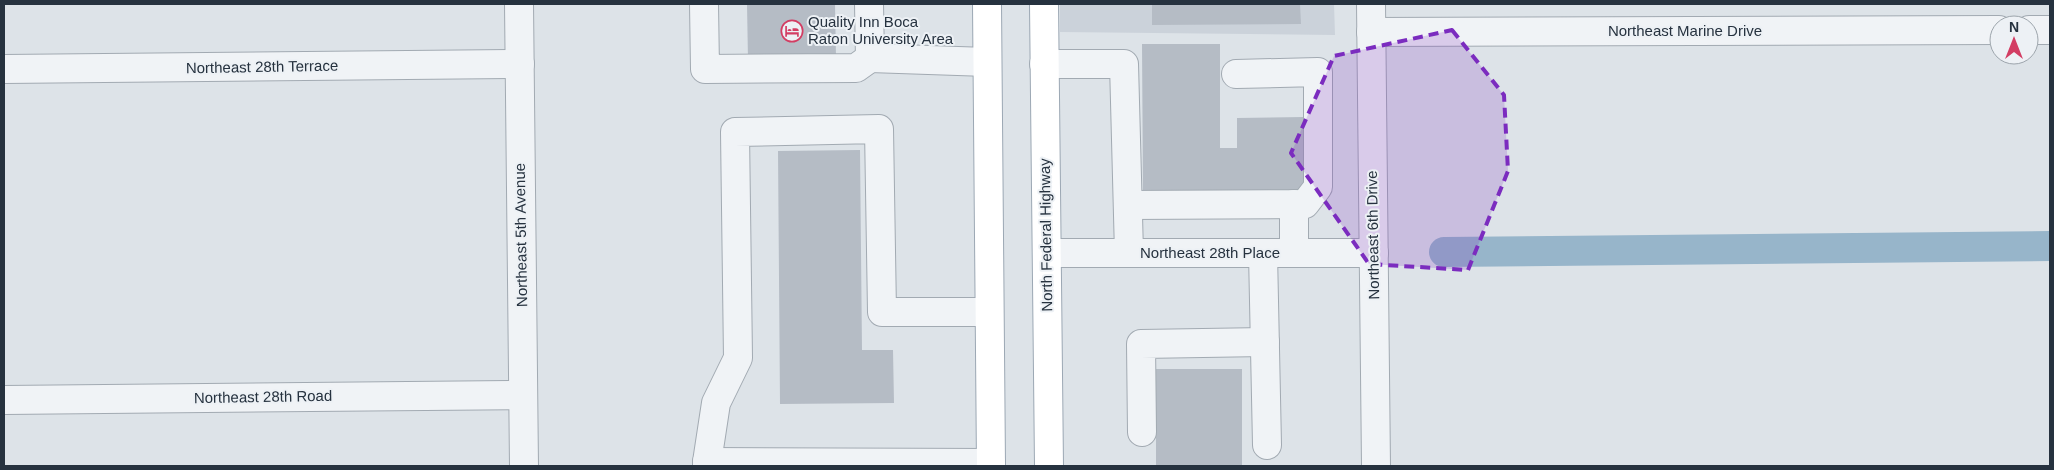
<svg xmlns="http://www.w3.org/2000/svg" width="2054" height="470" viewBox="0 0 2054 470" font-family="Helvetica,sans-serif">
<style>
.built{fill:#cbd2da}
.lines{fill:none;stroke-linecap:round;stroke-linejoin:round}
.canal{stroke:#97b5ca;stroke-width:30}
.building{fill:#b5bcc5}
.minor-casing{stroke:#a2aab2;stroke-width:30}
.major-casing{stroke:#9ca8b4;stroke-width:30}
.minor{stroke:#f0f3f6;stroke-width:28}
.major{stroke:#fff;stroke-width:28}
.marked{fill:#7b2cbf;fill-opacity:0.2;stroke:#7b2cbf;stroke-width:4;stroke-dasharray:10 6;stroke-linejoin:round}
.labels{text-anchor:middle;stroke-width:4;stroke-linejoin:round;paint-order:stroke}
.poi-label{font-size:15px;fill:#26323f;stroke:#edf1f5;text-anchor:start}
.street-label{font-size:15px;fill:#26323f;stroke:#edf1f5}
</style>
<rect width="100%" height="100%" fill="#dde3e8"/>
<polygon class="built" points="1060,4 1334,4 1335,35 1060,32"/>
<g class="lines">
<polyline class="canal" points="1444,252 2050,246"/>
</g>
<g class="building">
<polygon points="747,4 835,4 836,58 748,60"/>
<polygon points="1152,4 1300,4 1301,24 1152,25"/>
<polygon points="1142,44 1220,44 1220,148 1237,148 1237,118 1304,117 1304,191 1143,192"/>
<polygon points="860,150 862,350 893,350 894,403 780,404 778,151"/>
<rect x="1156" y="369" width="86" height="97"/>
</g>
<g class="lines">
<g class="minor-casing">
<g id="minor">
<polyline points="519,4 524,466"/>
<polyline points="704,4 705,69 856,68 870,58"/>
<polyline points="869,4 870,58 987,62"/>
<polyline points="1371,4 1376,466"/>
<polyline points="2029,30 2050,30"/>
<polyline points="1371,32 1999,30"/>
<polyline points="1044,64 1124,64 1129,253"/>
<polyline points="4,69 520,64"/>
<polyline points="1294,204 1294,253"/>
<polyline points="1128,205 1305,204 1318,187 1318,72 1236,74"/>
<polyline points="1047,253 1374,253"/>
<polyline points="1263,253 1267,445"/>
<polyline points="4,400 523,395"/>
<polyline points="1142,432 1141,344 1265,342"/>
<polyline points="707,462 716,403 738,358 735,132 879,129 882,312 989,312"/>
<polyline points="707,466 707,462 991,463"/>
</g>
</g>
<g class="major-casing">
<g id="major">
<polyline points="987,4 991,466"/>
<polyline points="1044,4 1049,466"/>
</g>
</g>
<use href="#minor" class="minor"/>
<use href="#major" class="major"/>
</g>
<path class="marked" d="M1452 30 1504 95 1508 171 1468 270 1369 264 1291 153 1334 56Z"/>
<defs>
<g id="hotel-ring" transform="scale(1.125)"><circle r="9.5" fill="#edf1f5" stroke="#d33d63" stroke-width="1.5"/><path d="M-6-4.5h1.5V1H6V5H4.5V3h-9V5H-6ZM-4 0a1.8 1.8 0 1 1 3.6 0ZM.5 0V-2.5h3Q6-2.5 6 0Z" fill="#d33d63"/></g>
</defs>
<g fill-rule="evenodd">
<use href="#hotel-ring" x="792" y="31"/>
</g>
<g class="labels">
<g class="poi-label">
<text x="808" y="27">Quality Inn Boca<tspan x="808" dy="17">Raton University Area</tspan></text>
</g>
<g class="street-label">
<text x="1685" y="36">Northeast Marine Drive</text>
<text transform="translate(262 67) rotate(-1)" y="5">Northeast 28th Terrace</text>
<text transform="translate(521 235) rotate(-91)" y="5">Northeast 5th Avenue</text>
<text transform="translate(1046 235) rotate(-91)" y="5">North Federal Highway</text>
<text transform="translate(1373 235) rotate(-91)" y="5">Northeast 6th Drive</text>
<text x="1210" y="258">Northeast 28th Place</text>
<text transform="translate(263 397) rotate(-1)" y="5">Northeast 28th Road</text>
</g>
</g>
<rect width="2054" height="470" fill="none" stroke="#26323f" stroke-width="10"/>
<g transform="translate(2014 40)"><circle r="24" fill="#edf1f5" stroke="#9da5ac"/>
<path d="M0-4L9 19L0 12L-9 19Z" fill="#d33d63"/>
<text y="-8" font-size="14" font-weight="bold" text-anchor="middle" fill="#26323f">N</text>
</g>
</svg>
